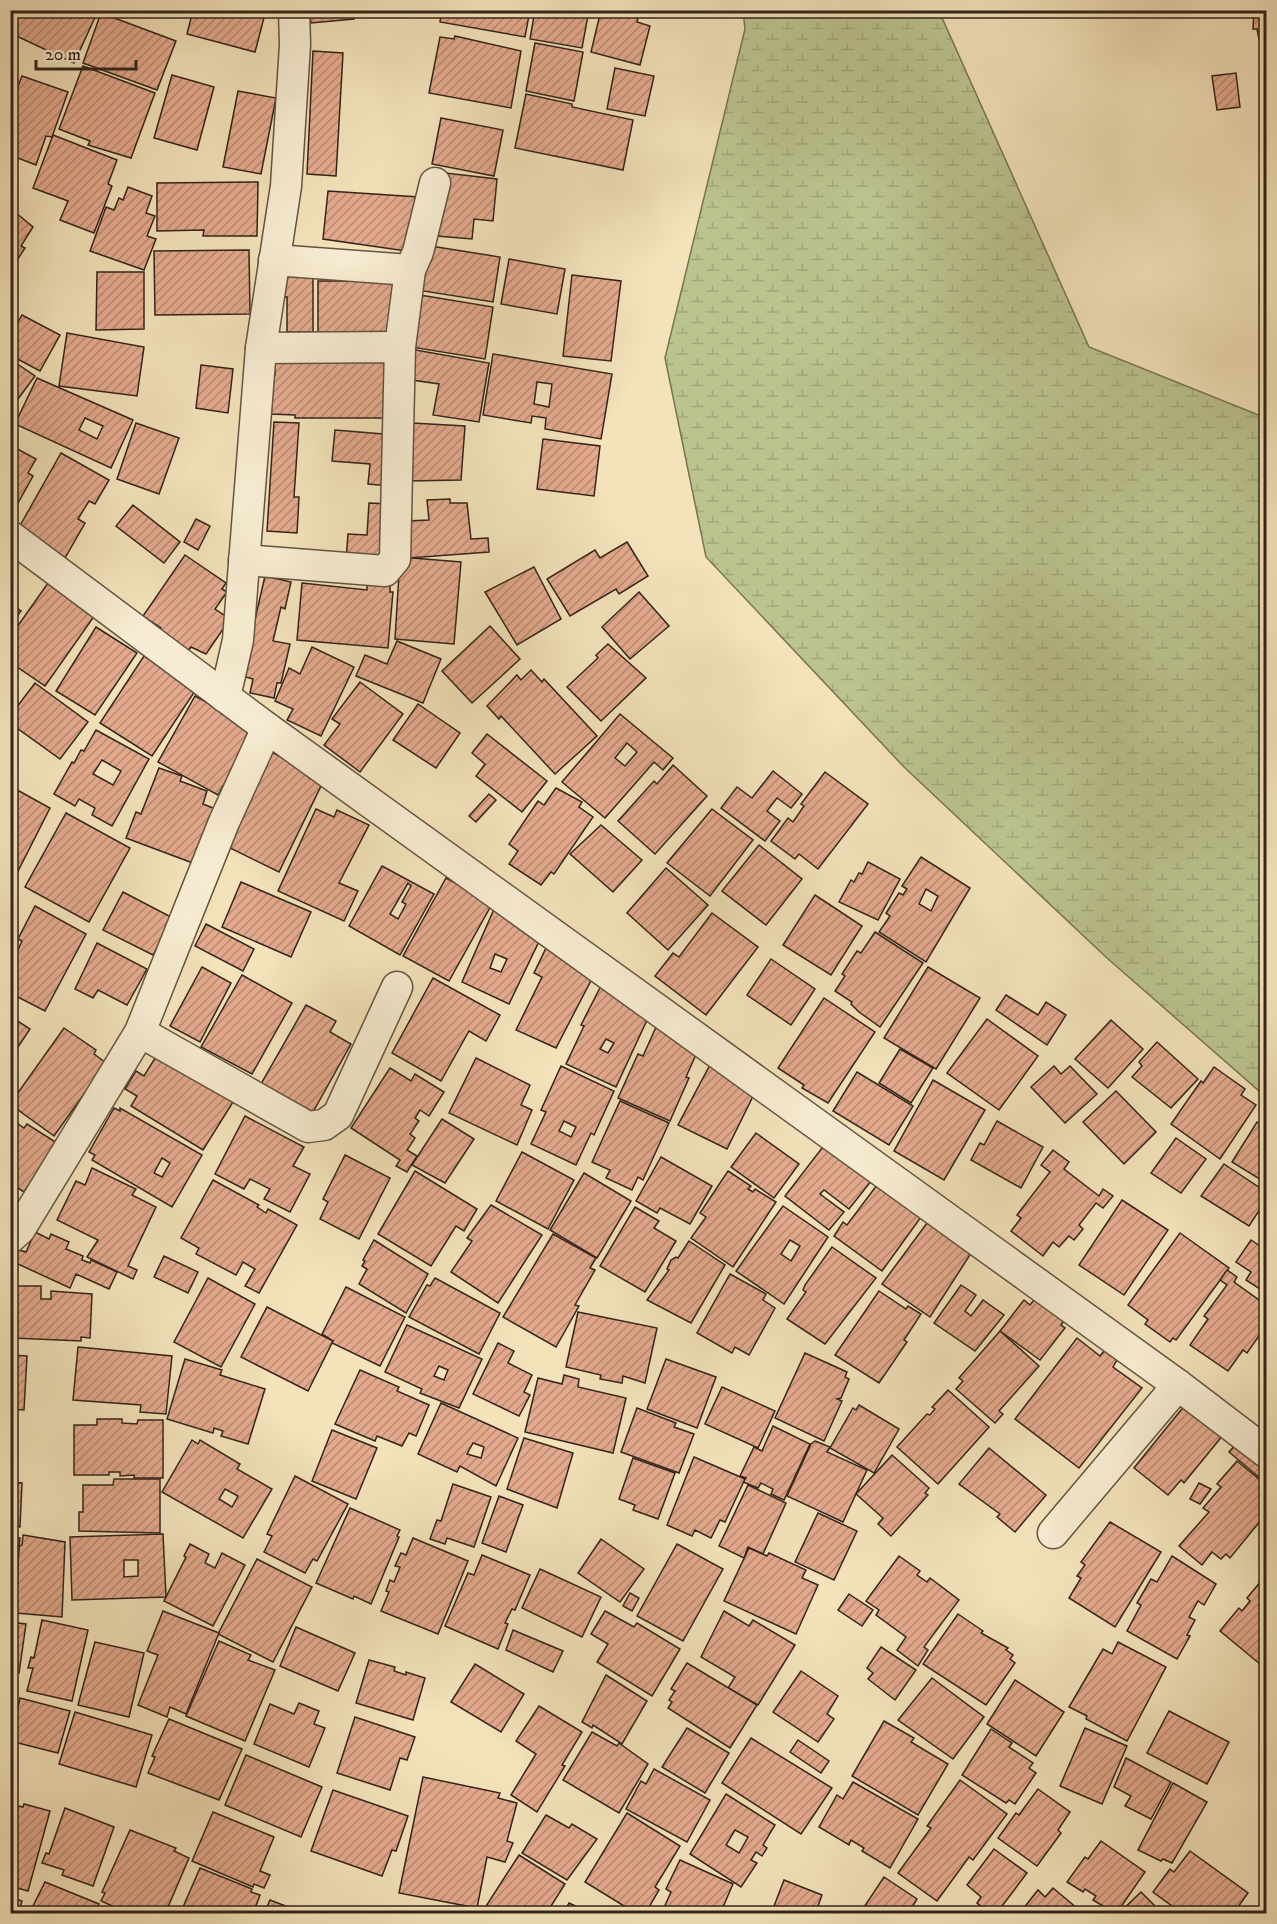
<svg xmlns="http://www.w3.org/2000/svg" width="1277" height="1924" viewBox="0 0 1277 1924" font-family="'IM FELL DW Pica',serif">
<style>
.wetland{fill:url(#wetland-marsh);stroke:#777454;stroke-width:1.5}
.building{fill:url(#building-hatch);stroke:#33241a;stroke-width:1.5;fill-rule:evenodd}
.lines{fill:none;stroke-linecap:round;stroke-linejoin:round}
.minor-casing{stroke:#635442;stroke-width:33}
.minor{stroke:#f7ecd2;stroke-width:30}
</style>
<defs>
<pattern id="wetland-marsh" width="20" height="14" patternUnits="userSpaceOnUse" patternTransform="scale(1.5)"><rect width="20" height="14" fill="#bbc38f"/><path d="M1 5h8M5 5V1M11 12h8M15 12V8" fill="none" stroke="#a1a77b"/></pattern>
<pattern id="building-hatch" width="6" height="6" patternUnits="userSpaceOnUse" patternTransform="scale(1.5)"><rect width="6" height="6" fill="#e4aa8e"/><path d="M-1 1l2-2M0 6l6-6M5 7l2-2" fill="none" stroke="#b98a73"/></pattern>
</defs>
<rect width="100%" height="100%" fill="#f3e2ba"/>
<filter id="stains"><feTurbulence type="fractalNoise" baseFrequency=".00333" numOctaves="4"/><feColorMatrix values="0 0 0 0 .2 0 0 0 0 .09 0 0 0 0 .02 0 0 0 .5 -.17"/></filter>
<radialGradient id="worn" r=".72"><stop offset=".6" stop-color="#630" stop-opacity="0"/><stop offset="1" stop-color="#630" stop-opacity=".3"/></radialGradient>
<polygon class="wetland" points="743,11 939,11 1089,347 1266,418 1266,1097 1107,958 904,767 706,557 665,358 745,29"/>
<g class="building">
<polygon points="10,10 93,10 97,13 74,63 10,33"/>
<polygon points="193,10 266,10 255,52 187,34"/>
<polygon points="309,10 353,10 354,19 311,23"/>
<polygon points="371,10 419,10 371,15"/>
<polygon points="442,10 530,10 525,37 440,22"/>
<polygon points="535,10 589,10 582,48 530,39"/>
<polygon points="601,10 638,18 637,22 650,26 640,65 591,52"/>
<polygon points="1254,10 1266,10 1266,58 1262,39 1259,39 1257,29 1253,29"/>
<polygon points="101,13 176,41 157,90 83,63"/>
<polygon points="455,36 521,51 511,108 429,93 440,37 454,39"/>
<polygon points="535,43 583,52 574,101 526,91"/>
<polygon points="313,51 343,53 336,176 307,174"/>
<polygon points="83,66 155,93 131,158 88,145 90,141 59,129"/>
<polygon points="615,68 654,76 645,116 607,109"/>
<polygon points="1236,73 1240,107 1217,110 1212,76"/>
<polygon points="172,75 214,87 197,150 154,138"/>
<polygon points="22,76 68,92 52,137 46,136 36,165 10,155 10,107"/>
<polygon points="238,91 276,98 261,174 223,167"/>
<polygon points="526,94 572,104 572,107 633,120 623,170 515,148"/>
<polygon points="441,118 503,130 494,176 432,164"/>
<polygon points="53,135 117,160 108,184 112,186 94,233 60,220 68,201 33,188"/>
<polygon points="445,173 497,179 493,221 474,219 472,239 437,236"/>
<polygon points="258,182 257,236 203,236 204,230 157,231 157,183"/>
<polygon points="128,187 152,196 146,213 155,216 147,236 156,239 144,270 90,251 106,207 114,210 119,198 123,200"/>
<polygon points="328,191 419,197 413,252 323,239"/>
<polygon points="10,208 33,227 21,246 25,248 10,271"/>
<polygon points="424,245 500,257 493,302 417,290"/>
<polygon points="249,250 250,314 155,315 154,251"/>
<polygon points="509,259 565,269 557,314 501,304"/>
<polygon points="97,272 144,272 144,329 96,330"/>
<polygon points="572,275 621,281 611,361 563,356"/>
<polygon points="281,276 313,277 313,332 287,332 287,297 281,297"/>
<polygon points="352,279 397,279 397,336 318,332 318,281 351,281"/>
<polygon points="414,294 493,307 485,359 405,346"/>
<polygon points="22,315 60,335 40,371 10,355 10,336"/>
<polygon points="67,333 144,347 137,396 59,386"/>
<polygon points="410,349 489,363 479,422 433,415 439,384 405,379"/>
<polygon points="396,353 395,418 295,418 295,415 270,414 267,376 275,375 275,362"/>
<path d="M493 354 612 374 601 439 545 429 546 418 532 416 531 423 483 415ZM537 382 552 384 549 407 534 404Z"/>
<polygon points="10,359 35,376 10,410"/>
<polygon points="201,365 233,369 228,413 196,408"/>
<path d="M37 378 133 420 111 468 15 424ZM85 418 103 426 97 439 79 430Z"/>
<polygon points="274,422 299,423 294,497 299,497 297,533 267,531"/>
<polygon points="136,423 179,438 159,494 117,479"/>
<polygon points="412,423 465,426 461,480 409,481"/>
<polygon points="335,430 395,435 390,486 368,484 370,464 332,461"/>
<polygon points="543,439 600,446 594,496 537,489"/>
<polygon points="10,445 36,459 28,473 33,476 13,512 10,510"/>
<polygon points="61,453 109,480 95,504 89,501 78,519 85,523 65,558 17,531"/>
<polygon points="450,499 450,503 467,503 471,539 488,538 489,552 409,558 407,521 429,520 427,500"/>
<polygon points="369,503 391,504 387,563 346,561 348,534 367,535"/>
<polygon points="133,505 180,542 164,563 116,526"/>
<polygon points="196,519 210,526 198,550 184,542"/>
<polygon points="627,542 648,576 619,594 616,589 570,616 547,579 595,550 600,558"/>
<polygon points="185,555 226,583 222,589 227,592 215,609 230,619 206,654 191,647 187,653 158,633 161,628 143,616"/>
<polygon points="400,557 461,562 454,644 395,639"/>
<polygon points="534,567 561,619 517,645 485,592"/>
<polygon points="265,576 291,582 285,609 281,607 273,641 290,644 281,683 277,683 274,698 250,693 253,679 242,676"/>
<polygon points="48,583 95,615 45,686 10,662 10,637"/>
<polygon points="302,583 367,590 367,583 390,585 390,592 393,592 388,648 297,640"/>
<polygon points="639,592 669,626 630,659 602,627"/>
<polygon points="10,603 21,611 10,626"/>
<polygon points="490,626 520,659 472,703 442,671"/>
<polygon points="96,627 137,653 95,715 56,691"/>
<polygon points="397,641 441,659 423,703 356,676 365,655 387,664"/>
<polygon points="608,644 646,678 601,721 567,687 598,658 596,655"/>
<polygon points="312,647 354,667 321,736 287,720 293,709 275,701 289,668 300,674"/>
<polygon points="144,656 195,691 152,756 100,723"/>
<polygon points="531,670 542,682 544,679 597,736 555,774 501,716 499,719 487,706 517,675 521,680"/>
<polygon points="360,682 403,714 360,772 324,745 340,724 332,719"/>
<polygon points="35,683 88,722 60,759 10,723 10,716"/>
<polygon points="195,696 255,729 218,795 158,762"/>
<polygon points="418,704 460,733 436,768 393,740"/>
<path d="M620 714 673 758 663 770 654 762 605 818 562 782ZM627 743 637 752 625 766 615 758Z"/>
<path d="M96 730 149 759 112 826 92 815 95 808 79 799 75 806 54 794 72 762 74 763 81 750 84 751ZM102 760 121 771 113 785 93 774Z"/>
<polygon points="487,734 547,781 522,812 476,776 485,764 472,753"/>
<polygon points="271,752 312,772 309,778 322,784 279,872 226,846"/>
<polygon points="673,765 707,796 655,854 618,821 654,781 657,784"/>
<polygon points="159,768 182,776 180,781 207,791 203,804 218,810 198,865 126,838 136,812 141,814"/>
<polygon points="773,771 802,794 791,808 777,798 767,811 780,821 765,841 721,808 737,787 752,798"/>
<polygon points="825,772 868,804 818,869 799,854 795,859 771,841 788,818 793,822 804,806 801,804"/>
<polygon points="10,786 50,808 12,883 10,882"/>
<polygon points="556,788 582,802 579,807 593,817 554,874 551,872 541,885 509,864 518,851 509,844 538,801 544,805"/>
<polygon points="489,794 496,800 476,822 469,816"/>
<polygon points="316,809 334,817 337,810 369,825 339,883 358,891 344,921 278,891"/>
<polygon points="712,809 753,840 710,896 667,863"/>
<polygon points="66,813 130,848 89,922 25,887"/>
<polygon points="601,825 642,860 613,892 570,854"/>
<polygon points="759,845 802,879 766,925 722,891"/>
<path d="M921 857 970 888 926 962 879 932 890 916 886 913 899 893 903 895 907 889 902 886ZM926 889 938 896 931 911 919 904Z"/>
<polygon points="868,862 900,879 878,920 839,902 851,880 854,882 859,873 862,874"/>
<path d="M382 866 434 894 400 955 349 926ZM408 883 411 886 402 902 406 904 398 919 390 914Z"/>
<polygon points="666,868 708,905 668,950 627,913"/>
<polygon points="446,878 468,890 497,895 449,981 403,956"/>
<polygon points="241,882 311,912 291,957 222,927"/>
<polygon points="123,892 173,918 153,955 103,930"/>
<polygon points="815,895 862,926 831,975 783,945"/>
<polygon points="35,906 86,934 45,1011 10,993 10,951 16,954 22,941 18,939"/>
<path d="M495 907 544 931 509 1004 462 982ZM495 954 507 959 501 972 490 968Z"/>
<polygon points="712,913 758,947 706,1015 655,976 673,953 679,957"/>
<polygon points="206,924 254,949 243,971 195,946"/>
<polygon points="875,932 923,963 880,1027 859,1012 851,1004 852,1002 835,991 845,976 842,974 857,951 861,953"/>
<polygon points="97,943 147,969 127,1005 98,990 93,998 75,989"/>
<polygon points="548,944 598,967 556,1048 516,1030 542,977 534,973"/>
<polygon points="771,959 815,989 791,1025 747,995"/>
<polygon points="202,967 231,983 200,1042 170,1026"/>
<polygon points="928,967 980,998 936,1069 884,1038"/>
<polygon points="242,975 292,1003 252,1074 201,1047"/>
<path d="M606 976 654 1005 616 1087 566 1064 584 1026 581 1025ZM606 1039 614 1043 608 1053 600 1049Z"/>
<polygon points="433,978 500,1015 486,1041 469,1031 441,1081 392,1053"/>
<polygon points="1006,995 1038,1015 1046,1002 1066,1015 1047,1045 996,1010"/>
<polygon points="824,998 875,1032 828,1103 802,1088 804,1085 778,1068"/>
<polygon points="306,1005 336,1021 330,1032 351,1044 313,1112 261,1084"/>
<polygon points="10,1016 30,1029 10,1059"/>
<polygon points="987,1019 1038,1056 999,1110 947,1073"/>
<polygon points="1111,1020 1143,1049 1108,1088 1075,1059"/>
<polygon points="657,1025 698,1050 686,1077 689,1078 670,1121 618,1098 638,1054 643,1056"/>
<polygon points="64,1028 96,1050 94,1054 112,1067 86,1096 84,1094 54,1136 10,1104"/>
<polygon points="1157,1042 1198,1079 1171,1108 1132,1077 1142,1066 1139,1062"/>
<polygon points="900,1049 933,1068 911,1103 879,1083"/>
<polygon points="157,1055 233,1102 203,1150 131,1106 137,1096 125,1089 136,1071 144,1076"/>
<polygon points="476,1058 530,1085 521,1105 532,1110 517,1145 449,1113"/>
<polygon points="711,1063 758,1086 727,1149 678,1125"/>
<path d="M561 1066 614 1091 594 1135 591 1133 576 1165 531 1144 546 1112 541 1110ZM564 1121 576 1127 571 1137 559 1131Z"/>
<polygon points="1054,1066 1061,1074 1070,1066 1097,1094 1065,1123 1031,1087"/>
<polygon points="1214,1067 1245,1089 1241,1095 1256,1105 1220,1159 1171,1124 1201,1081 1203,1083"/>
<polygon points="390,1068 411,1081 415,1074 444,1092 429,1116 420,1110 415,1118 419,1121 410,1134 415,1138 407,1150 417,1156 407,1172 396,1166 400,1160 351,1128"/>
<polygon points="857,1072 913,1106 889,1145 833,1111"/>
<polygon points="933,1080 985,1110 944,1180 894,1151"/>
<polygon points="1116,1091 1156,1132 1124,1164 1083,1122"/>
<polygon points="620,1101 669,1123 643,1180 638,1177 632,1190 606,1178 610,1170 592,1162"/>
<path d="M114 1108 120 1111V1108L202 1155 172 1207 92 1160 95 1155 89 1152ZM162 1158 170 1163 162 1177 154 1173Z"/>
<polygon points="245,1116 304,1147 293,1166 310,1174 290,1212 264,1199 270,1189 250,1179 244,1189 215,1174"/>
<polygon points="10,1118 24,1128 27,1124 57,1143 24,1192 10,1183"/>
<polygon points="442,1119 474,1139 445,1183 412,1165"/>
<polygon points="997,1121 1043,1147 1021,1188 971,1160 980,1143 984,1145"/>
<polygon points="1257,1122 1266,1128 1266,1183 1232,1162"/>
<polygon points="756,1133 799,1164 774,1198 731,1167"/>
<polygon points="1176,1138 1206,1159 1181,1193 1151,1173"/>
<polygon points="829,1139 876,1175 849,1209 824,1190 820,1194 844,1212 829,1230 785,1196"/>
<polygon points="1053,1150 1069,1162 1064,1169 1099,1196 1103,1189 1113,1196 1103,1208 1096,1203 1079,1225 1083,1229 1074,1240 1069,1236 1059,1247 1053,1242 1043,1256 1011,1231 1021,1218 1017,1215 1050,1172 1041,1165"/>
<polygon points="522,1152 574,1180 548,1229 496,1201"/>
<polygon points="345,1155 390,1178 359,1239 320,1219 328,1202 323,1199"/>
<polygon points="661,1157 712,1186 690,1224 660,1208 657,1213 636,1201"/>
<polygon points="1224,1164 1266,1192 1266,1200 1249,1226 1201,1196"/>
<polygon points="92,1168 136,1189 132,1195 156,1207 128,1266 137,1270 133,1279 87,1257 98,1240 57,1220 76,1181 85,1185"/>
<polygon points="415,1171 477,1209 464,1231 456,1226 431,1266 378,1234"/>
<polygon points="728,1171 751,1186 748,1189 753,1192 755,1189 776,1202 733,1267 691,1238 706,1217 700,1213"/>
<polygon points="584,1173 631,1201 597,1258 550,1230"/>
<polygon points="213,1180 259,1205 257,1207 266,1213 268,1209 297,1225 259,1293 245,1286 255,1269 243,1262 236,1275 196,1254 199,1248 181,1238"/>
<polygon points="880,1181 924,1213 882,1271 834,1236 843,1222 847,1225"/>
<polygon points="1122,1200 1168,1230 1124,1295 1079,1265"/>
<polygon points="491,1205 542,1235 498,1303 451,1272 472,1241 467,1238"/>
<path d="M783 1206 828 1237 784 1304 736 1271ZM790 1240 800 1246 791 1261 781 1254Z"/>
<polygon points="635,1207 659,1221 654,1228 676,1241 645,1292 600,1266"/>
<polygon points="930,1219 975,1247 930,1317 882,1284"/>
<polygon points="35,1232 49,1239 51,1234 69,1242 66,1249 83,1256 82,1260 90,1263 91,1260 117,1272 109,1289 76,1274 70,1288 18,1264 16,1269 11,1267 19,1250 26,1252"/>
<polygon points="1180,1233 1229,1268 1176,1340 1173,1338 1170,1342 1145,1324 1148,1320 1128,1305"/>
<polygon points="553,1234 596,1258 590,1268 595,1270 575,1305 579,1306 556,1347 503,1317"/>
<polygon points="374,1240 428,1274 406,1313 359,1284 367,1269 362,1266 365,1261 363,1260"/>
<polygon points="1251,1240 1266,1250 1266,1286 1263,1291 1246,1280 1251,1272 1236,1262"/>
<polygon points="689,1241 725,1265 691,1323 647,1300 669,1270 667,1269 671,1260 676,1257 678,1258"/>
<polygon points="832,1247 876,1278 825,1344 787,1319 806,1292 803,1290 805,1285"/>
<polygon points="164,1256 198,1272 188,1293 154,1277"/>
<polygon points="1227,1270 1237,1277 1234,1282 1266,1305 1266,1326 1247,1353 1243,1350 1228,1371 1190,1345 1208,1319 1204,1316 1227,1285 1220,1280"/>
<polygon points="730,1274 766,1294 763,1300 775,1308 749,1355 735,1347 732,1353 697,1333"/>
<polygon points="208,1278 255,1304 221,1367 174,1342"/>
<polygon points="435,1278 500,1313 479,1354 409,1317 427,1285 430,1286"/>
<polygon points="961,1285 976,1295 965,1311 971,1316 983,1300 1004,1315 975,1351 934,1323"/>
<polygon points="10,1286 41,1286 41,1299 51,1299 51,1291 92,1294 90,1338 81,1337 81,1341 13,1338 10,1341"/>
<polygon points="346,1287 405,1317 380,1366 332,1343 333,1341 322,1334"/>
<polygon points="1042,1290 1070,1313 1061,1325 1065,1328 1040,1360 1000,1331 1024,1300 1030,1305"/>
<polygon points="879,1291 906,1309 908,1306 921,1314 904,1340 907,1342 879,1383 835,1355"/>
<polygon points="267,1307 333,1341 308,1391 241,1357"/>
<polygon points="578,1312 657,1328 645,1383 623,1376 622,1383 600,1379 601,1375 566,1367"/>
<path d="M407 1325 482 1359 459 1408 420 1393 422 1389 385 1372ZM439 1366 448 1370 444 1380 434 1376Z"/>
<polygon points="1000,1331 1039,1366 999,1411 1003,1414 995,1423 956,1389 963,1381 959,1378"/>
<polygon points="1077,1338 1100,1356 1104,1351 1117,1360 1113,1367 1142,1388 1079,1468 1015,1419"/>
<polygon points="498,1343 514,1351 508,1363 532,1375 524,1392 530,1395 519,1416 473,1394"/>
<polygon points="78,1347 172,1356 166,1414 140,1412 141,1405 73,1400"/>
<polygon points="805,1353 847,1372 845,1377 849,1379 841,1398 837,1399 842,1401 824,1441 775,1418"/>
<polygon points="10,1355 27,1356 24,1410 10,1409"/>
<polygon points="185,1359 222,1370 220,1375 265,1389 248,1444 221,1436 223,1431 214,1428 213,1433 167,1419"/>
<polygon points="666,1359 716,1377 697,1428 647,1409"/>
<polygon points="360,1370 399,1387 397,1391 429,1405 416,1436 409,1433 402,1446 377,1436 375,1441 335,1424"/>
<polygon points="564,1375 579,1379 578,1387 626,1398 613,1453 525,1432 538,1378 562,1384"/>
<polygon points="722,1387 775,1411 758,1448 705,1424"/>
<polygon points="948,1390 989,1427 938,1484 897,1447 927,1414 930,1415 935,1409 932,1407"/>
<path d="M441 1403 518 1438 496 1486 460 1466 457 1472 418 1454ZM473 1443 484 1447 481 1458 467 1454Z"/>
<polygon points="859,1405 899,1429 874,1473 830,1448 853,1408 856,1410"/>
<polygon points="1185,1405 1223,1435 1184,1483 1181,1480 1168,1495 1134,1468"/>
<polygon points="637,1408 676,1423 674,1427 694,1434 679,1473 621,1452"/>
<polygon points="97,1419 122,1419 122,1423 137,1424 138,1420 163,1420 163,1478 134,1478 134,1475 120,1476 120,1472 109,1472 109,1475 74,1475 74,1425 97,1425"/>
<polygon points="773,1426 810,1444 784,1500 771,1494 773,1489 761,1483 758,1488 743,1482 746,1478 740,1476 754,1447 762,1451"/>
<polygon points="332,1430 377,1448 356,1499 312,1481"/>
<polygon points="524,1438 573,1453 557,1508 507,1489"/>
<path d="M192 1440 198 1444 200 1440 240 1464 237 1469 272 1489 243 1538 162 1492ZM225 1489 238 1496 232 1507 219 1499Z"/>
<polygon points="815,1441 830,1447 827,1452 867,1470 843,1522 787,1496 811,1444"/>
<polygon points="1239,1441 1266,1464 1266,1483 1229,1452"/>
<polygon points="989,1448 1046,1495 1015,1532 997,1517 1000,1514 959,1484"/>
<polygon points="892,1455 929,1488 925,1493 928,1495 891,1536 878,1524 883,1518 856,1494"/>
<polygon points="694,1457 745,1479 725,1522 720,1520 711,1538 695,1530 692,1536 667,1525"/>
<polygon points="633,1458 675,1473 658,1519 633,1510 635,1505 619,1499"/>
<polygon points="1237,1461 1266,1485 1262,1491 1266,1494 1266,1514 1230,1558 1226,1554 1221,1559 1212,1552 1202,1565 1179,1546 1209,1512 1203,1508 1221,1487 1217,1484"/>
<polygon points="295,1476 348,1504 317,1561 313,1559 305,1573 264,1552 272,1536 267,1534"/>
<polygon points="114,1479 160,1479 160,1533 79,1531 79,1512 83,1512 83,1485 113,1485"/>
<polygon points="10,1482 22,1483 20,1527 10,1526"/>
<polygon points="1199,1483 1211,1489 1200,1504 1190,1499"/>
<polygon points="453,1484 491,1497 474,1547 447,1538 445,1544 430,1539 437,1520 441,1521"/>
<polygon points="748,1485 786,1503 763,1554 748,1547 744,1558 719,1546"/>
<polygon points="499,1496 523,1505 506,1552 482,1543"/>
<polygon points="350,1508 400,1530 397,1536 399,1537 371,1604 354,1596 353,1599 316,1583"/>
<polygon points="818,1513 857,1531 834,1580 795,1562"/>
<polygon points="1110,1522 1161,1552 1115,1627 1069,1598 1081,1578 1077,1576 1085,1565 1081,1562"/>
<path d="M163 1534 166 1597 72 1600 70 1537ZM124 1560H138V1576L124 1577Z"/>
<polygon points="23,1535 65,1542 62,1617 16,1613 19,1546 22,1545"/>
<polygon points="10,1537 20,1538 12,1609 10,1609"/>
<polygon points="413,1538 468,1561 438,1634 381,1611 389,1592 386,1591 390,1580 394,1582 400,1567 395,1566 401,1553 406,1555"/>
<polygon points="601,1539 644,1569 620,1602 578,1573"/>
<polygon points="190,1544 209,1554 205,1563 215,1568 222,1553 245,1565 213,1626 164,1601 186,1557 184,1556"/>
<polygon points="677,1544 723,1569 683,1641 637,1616"/>
<polygon points="749,1548 767,1556 769,1553 806,1570 802,1578 818,1585 796,1634 724,1601"/>
<polygon points="482,1555 530,1575 515,1610 512,1609 505,1623 508,1624 498,1649 445,1626 468,1573 474,1575"/>
<polygon points="899,1556 920,1571 917,1575 927,1582 930,1578 959,1600 924,1647 928,1650 918,1666 897,1650 906,1637 876,1615 879,1610 866,1601"/>
<polygon points="1172,1556 1216,1584 1204,1605 1198,1601 1189,1617 1195,1620 1187,1635 1190,1636 1177,1659 1127,1631 1141,1605 1137,1603 1151,1579 1157,1582"/>
<polygon points="257,1559 312,1587 273,1662 218,1634"/>
<polygon points="540,1569 601,1597 582,1637 522,1608"/>
<polygon points="1266,1575 1266,1669 1220,1631 1239,1608 1242,1611 1250,1601 1247,1598"/>
<polygon points="630,1593 639,1598 632,1611 623,1606"/>
<polygon points="849,1594 873,1610 862,1626 838,1610"/>
<polygon points="163,1611 219,1633 186,1714 170,1707 167,1717 138,1705 158,1655 147,1651"/>
<polygon points="605,1611 634,1627 637,1623 680,1649 652,1696 597,1662 608,1644 591,1634"/>
<polygon points="724,1611 749,1626 753,1620 795,1645 758,1705 728,1688 735,1677 701,1657"/>
<polygon points="958,1614 983,1631 981,1633 1008,1648 1006,1650 1013,1655 1010,1659 1015,1663 986,1705 923,1664"/>
<polygon points="42,1620 88,1630 72,1701 27,1691 33,1668 28,1668 31,1657 34,1658"/>
<polygon points="10,1622 26,1624 19,1673 10,1672"/>
<polygon points="296,1627 355,1653 338,1691 280,1666"/>
<polygon points="513,1630 563,1651 553,1672 506,1650"/>
<polygon points="219,1641 251,1655 248,1660 275,1670 245,1741 186,1716"/>
<polygon points="95,1642 144,1653 129,1717 78,1705"/>
<polygon points="1118,1642 1166,1667 1127,1741 1086,1719 1087,1716 1069,1707 1103,1649 1112,1654"/>
<polygon points="881,1647 916,1670 895,1700 868,1679 873,1673 867,1668"/>
<polygon points="369,1660 395,1667 394,1671 406,1675 406,1672 425,1678 413,1720 356,1703"/>
<polygon points="687,1663 757,1705 730,1748 668,1708 672,1702 669,1700 675,1691 671,1689"/>
<polygon points="475,1664 524,1694 501,1732 451,1702"/>
<polygon points="801,1671 838,1696 827,1714 834,1719 818,1742 773,1712"/>
<polygon points="606,1675 647,1701 622,1744 593,1725 592,1728 582,1722"/>
<polygon points="932,1678 984,1717 953,1759 898,1720"/>
<polygon points="1015,1680 1064,1712 1036,1756 987,1724"/>
<polygon points="20,1698 70,1711 58,1753 10,1741"/>
<polygon points="299,1703 319,1711 314,1724 325,1728 309,1767 254,1744 270,1704 294,1714"/>
<polygon points="539,1706 582,1732 562,1765 565,1766 537,1812 511,1795 536,1754 516,1741"/>
<polygon points="1169,1711 1229,1742 1207,1784 1147,1753"/>
<polygon points="75,1712 152,1735 136,1787 59,1764"/>
<polygon points="355,1717 415,1737 407,1760 400,1758 390,1790 337,1773"/>
<polygon points="169,1719 242,1749 219,1800 148,1773 155,1757 152,1756"/>
<polygon points="884,1721 914,1738 911,1742 948,1764 918,1815 852,1776"/>
<polygon points="687,1728 729,1753 705,1793 662,1767"/>
<polygon points="1085,1728 1127,1746 1102,1804 1060,1786"/>
<polygon points="991,1729 1012,1743 1009,1747 1033,1763 1029,1768 1036,1773 1015,1804 1009,1800 1006,1803 962,1775"/>
<polygon points="592,1732 617,1746 619,1743 648,1764 619,1813 563,1780"/>
<polygon points="751,1738 832,1788 801,1834 722,1783"/>
<polygon points="798,1740 829,1761 821,1773 790,1752"/>
<polygon points="246,1755 322,1787 301,1837 225,1805"/>
<polygon points="1126,1758 1171,1782 1151,1819 1125,1806 1131,1796 1114,1787"/>
<polygon points="654,1769 710,1800 687,1842 626,1809 641,1781 646,1784"/>
<polygon points="423,1777 500,1793 498,1798 517,1803 507,1841 513,1843 505,1862 487,1857 477,1908 399,1893"/>
<polygon points="960,1780 1007,1814 973,1860 969,1857 937,1901 898,1873 931,1828 927,1826"/>
<polygon points="853,1782 918,1819 890,1868 862,1851 864,1848 851,1840 849,1845 819,1827 837,1795 843,1799"/>
<polygon points="1173,1783 1207,1802 1172,1863 1163,1859 1161,1861 1138,1850"/>
<polygon points="1038,1789 1070,1812 1058,1830 1061,1833 1037,1866 998,1838 1016,1813 1019,1815"/>
<polygon points="333,1790 408,1816 396,1851 392,1850 382,1876 311,1851"/>
<path d="M726 1794 775 1825 763 1845 767 1848 762 1856 756 1852 751 1860 757 1863 741 1887 690 1854ZM735 1830 748 1837 739 1853 726 1845Z"/>
<polygon points="10,1804 23,1807 24,1804 50,1811 28,1891 10,1886 10,1862 15,1847 10,1846"/>
<polygon points="65,1808 114,1827 93,1886 62,1875 64,1870 42,1863 46,1853 49,1854"/>
<polygon points="213,1812 274,1837 260,1871 270,1875 264,1888 254,1884 253,1887 192,1861"/>
<polygon points="627,1813 680,1846 655,1887 659,1890 645,1914 637,1914 585,1882"/>
<polygon points="546,1815 569,1828 572,1824 597,1839 567,1880 522,1853"/>
<polygon points="130,1830 176,1848 174,1851 189,1858 165,1914 138,1914 123,1907 121,1910 101,1901 105,1893 102,1892"/>
<polygon points="1101,1841 1145,1872 1116,1914 1093,1900 1096,1896 1085,1889 1083,1892 1067,1882 1085,1857 1088,1859"/>
<polygon points="994,1849 1027,1873 996,1914 991,1914 977,1903 981,1897 967,1885"/>
<polygon points="1190,1851 1248,1893 1233,1914 1195,1914 1188,1908 1183,1914 1153,1892 1170,1869 1174,1872"/>
<polygon points="519,1855 565,1884 546,1914 481,1914"/>
<polygon points="680,1860 733,1884 720,1914 671,1914 663,1910 671,1892 666,1889"/>
<polygon points="200,1868 252,1889 251,1892 260,1895 253,1914 180,1914"/>
<polygon points="884,1877 917,1899 908,1914 874,1914 864,1907"/>
<polygon points="784,1880 822,1895 815,1914 771,1914"/>
<polygon points="45,1882 99,1904 94,1914 29,1914"/>
<polygon points="1053,1888 1084,1914 1019,1914 1038,1890 1045,1897"/>
<polygon points="1141,1892 1157,1908 1160,1906 1167,1914 1118,1914"/>
<polygon points="10,1897 22,1901 18,1914 10,1914"/>
<polygon points="270,1900 306,1914 264,1914"/>
<polygon points="569,1903 592,1914 563,1914"/>
</g>
<g class="lines">
<g class="minor-casing">
<g id="minor">
<polyline points="274,260 410,270 418,252 435,183"/>
<polyline points="400,347 410,270"/>
<polyline points="10,536 267,728 1178,1385 1266,1452"/>
<polyline points="244,560 385,571 395,559 400,347 261,348"/>
<polyline points="225,697 238,640 261,348 286,186 295,45 294,10"/>
<polyline points="140,1032 308,1127 324,1125 338,1115 397,987"/>
<polyline points="10,1238 20,1229 140,1032 224,822 267,728"/>
<polyline points="1053,1533 1178,1385"/>
</g>
</g>
<use href="#minor" class="minor"/>
</g>
<rect width="1277" height="1924" fill="none" stroke="#f3e2ba" stroke-width="36"/>
<rect x="12" y="12" width="1253" height="1900" fill="none" stroke="#33241a" stroke-width="3"/>
<rect x="18" y="18" width="1241" height="1888" fill="none" stroke="#33241a" stroke-width="1.5"/>
<path d="M36 60v9h100v-9" fill="none" stroke="#33241a" stroke-width="3"/>
<text x="45" y="60" font-size="18" fill="#33241a" stroke="#f7ecd2" stroke-width="4.5" paint-order="stroke">20 m</text>
<rect width="100%" height="100%" filter="url(#stains)"/>
<rect width="100%" height="100%" fill="url(#worn)"/>
</svg>
